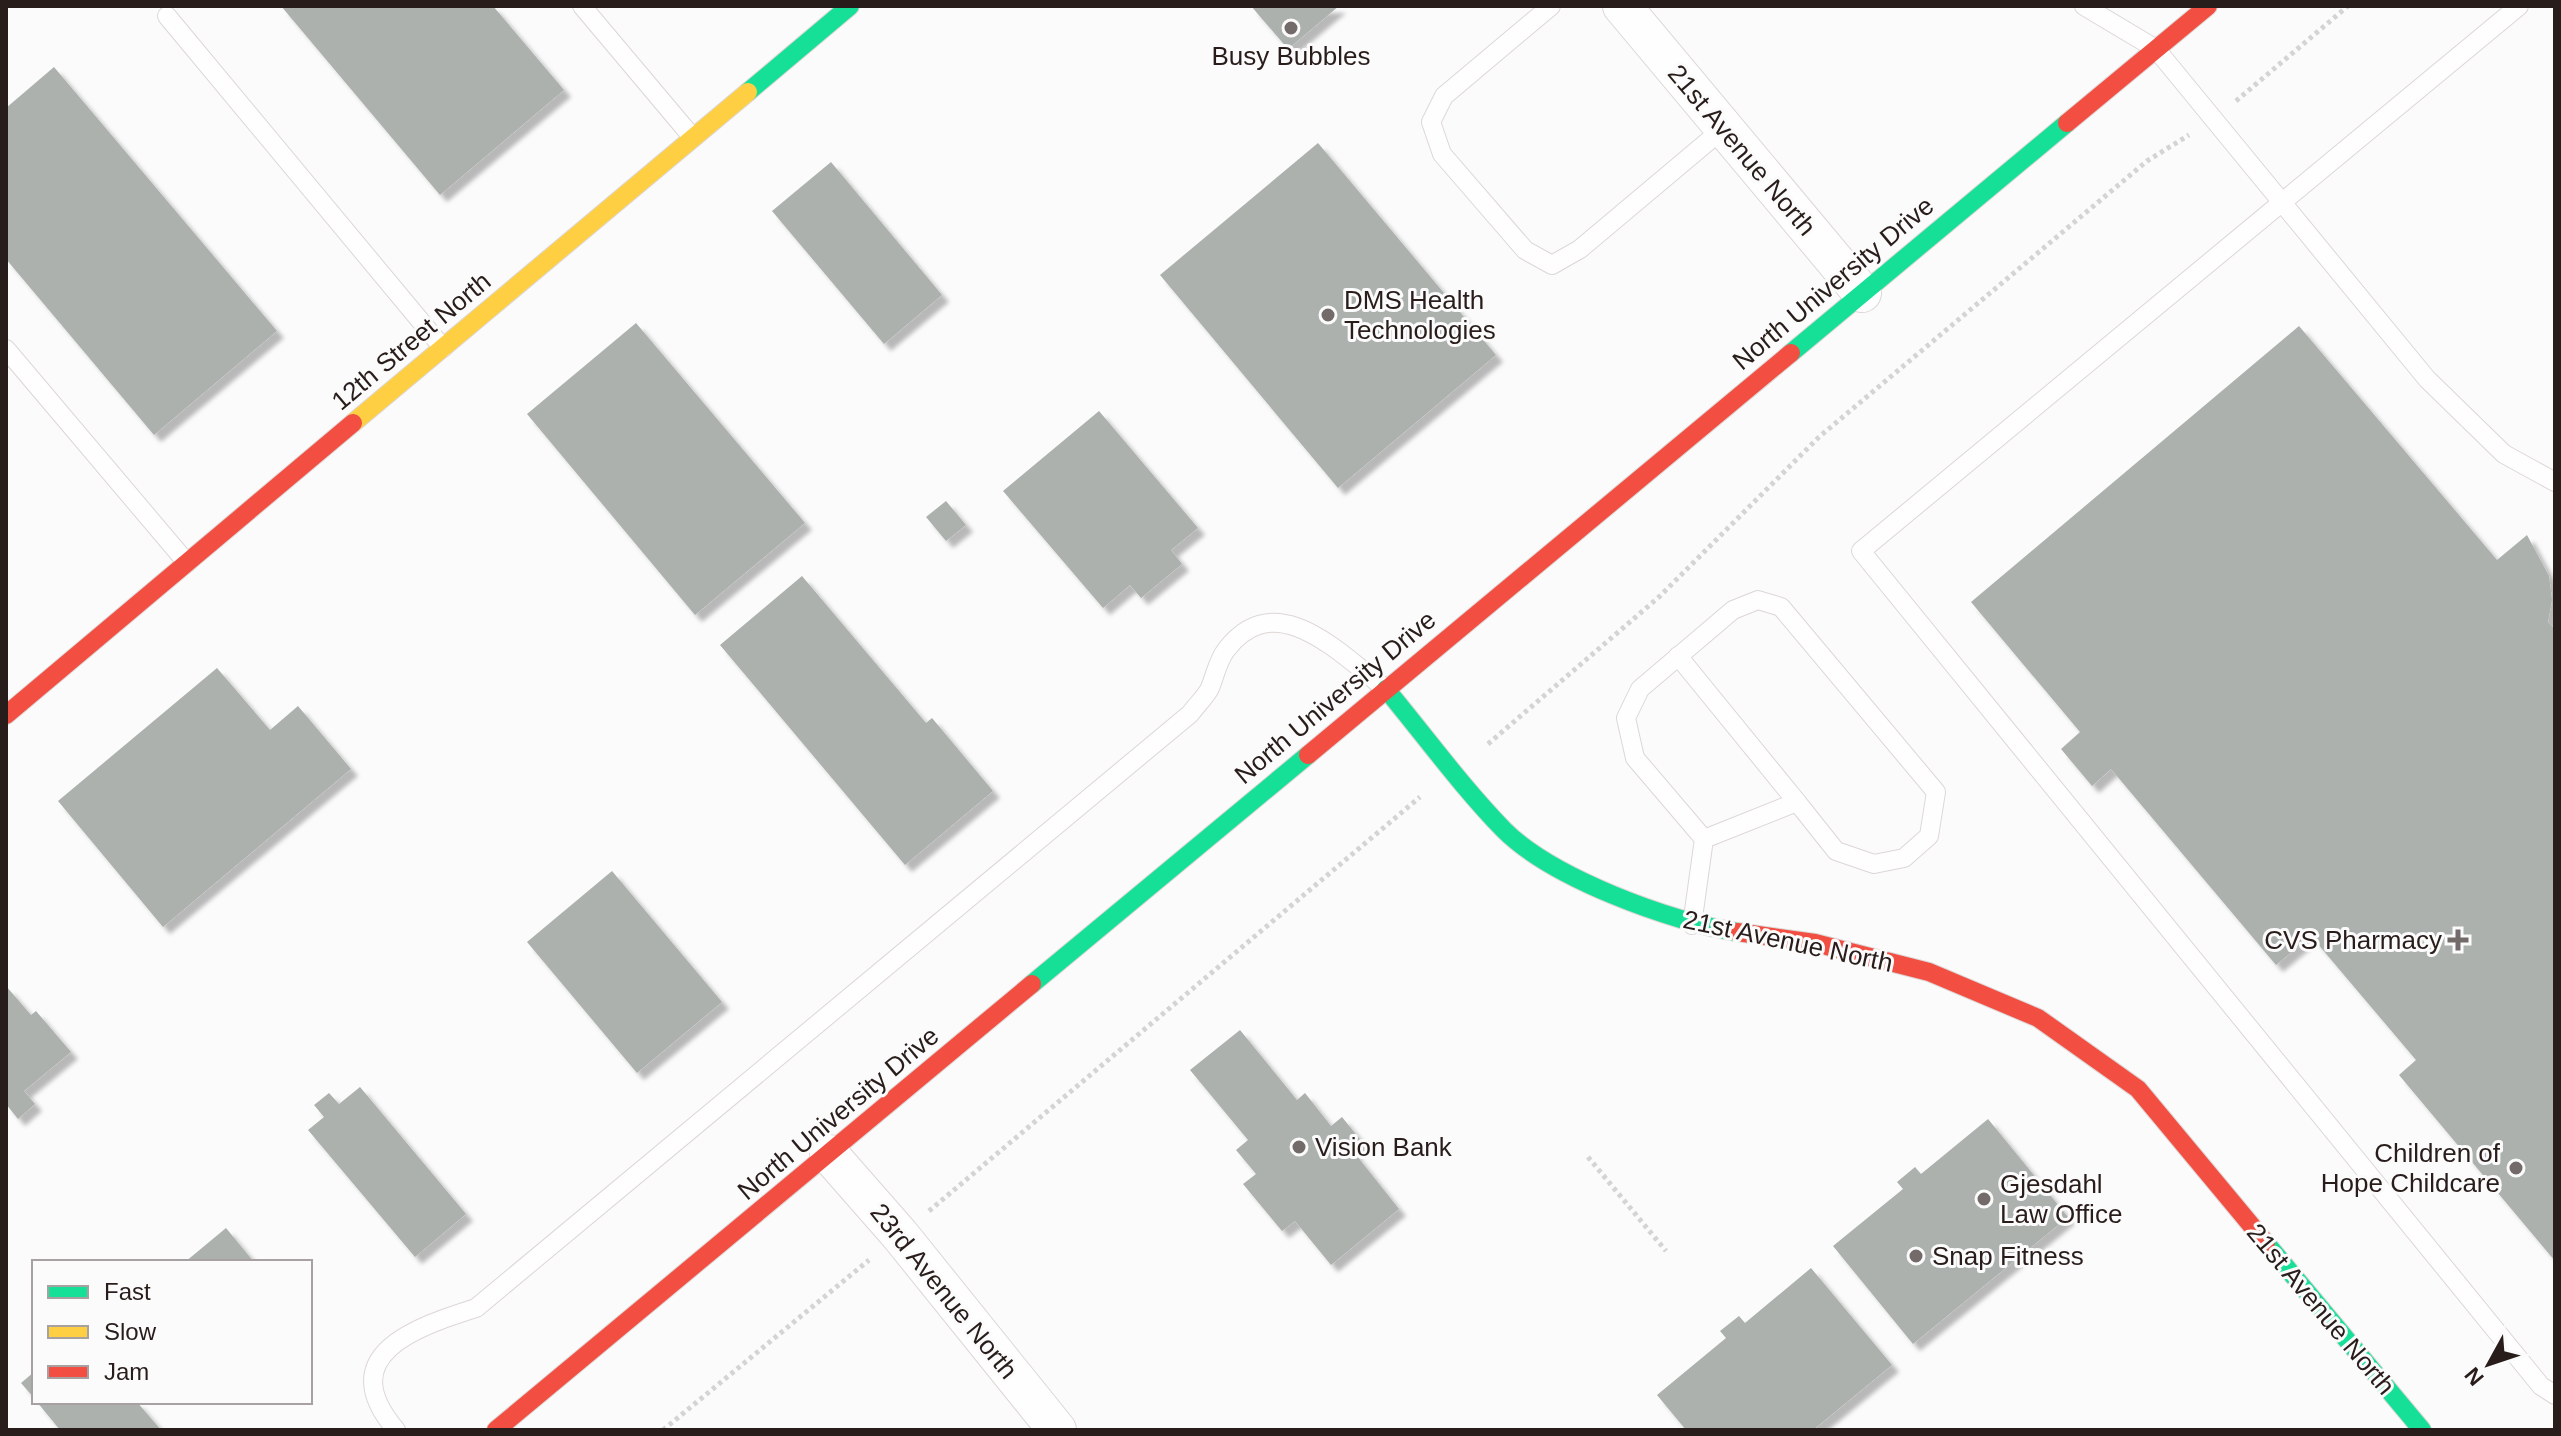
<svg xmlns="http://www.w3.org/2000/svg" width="2561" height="1436" viewBox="0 0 2561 1436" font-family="Arial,sans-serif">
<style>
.building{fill:#acb1ae;filter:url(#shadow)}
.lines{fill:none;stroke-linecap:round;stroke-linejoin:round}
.lane-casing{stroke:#ddd7d6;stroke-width:20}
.street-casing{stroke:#ddd7d6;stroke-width:40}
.fast-casing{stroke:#ddd7d6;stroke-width:20}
.slow-casing{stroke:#ddd7d6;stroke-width:20}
.jam-casing{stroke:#ddd7d6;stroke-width:20}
.path{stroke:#d5d4d4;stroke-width:5;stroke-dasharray:4 4;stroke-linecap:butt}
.lane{stroke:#fefefe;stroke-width:18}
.street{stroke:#fefefe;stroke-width:38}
.fast{stroke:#16e098;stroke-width:18}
.slow{stroke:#ffcf43;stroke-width:18}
.jam{stroke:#f24e42;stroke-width:18}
.poi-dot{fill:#726b69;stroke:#fbfbfb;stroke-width:3}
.labels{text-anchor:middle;stroke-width:6;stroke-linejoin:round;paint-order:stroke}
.poi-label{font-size:26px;fill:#281d1b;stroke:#fbfbfb;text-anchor:start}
.street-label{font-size:26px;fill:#281d1b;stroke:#fbfbfb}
</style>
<defs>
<filter id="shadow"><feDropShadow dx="7" dy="7" stdDeviation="2" flood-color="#0004"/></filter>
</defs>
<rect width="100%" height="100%" fill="#fbfbfb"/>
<g class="building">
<polygon points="281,6 493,6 564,90 440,195"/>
<polygon points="1251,6 1339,6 1288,49"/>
<polygon points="54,67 277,331 154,435 6,259 6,108"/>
<polygon points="1318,143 1496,355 1338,488 1160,275"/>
<polygon points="831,162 942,295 884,344 772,211"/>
<polygon points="636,323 805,523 695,615 527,414"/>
<polygon points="2299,326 2497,560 2527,535 2549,576 2552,600 2548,622 2555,629 2555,1261 2399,1075 2416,1060 2311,936 2276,965 2111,769 2092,786 2061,749 2080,732 1971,602"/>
<polygon points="1099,411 1198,528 1171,550 1182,564 1141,598 1130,585 1103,608 1003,491"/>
<polygon points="946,501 966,525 946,541 926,517"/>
<polygon points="802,576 926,723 932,718 993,791 905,865 720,645"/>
<polygon points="217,668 270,730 298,706 351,769 163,927 58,801"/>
<polygon points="612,871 722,1002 637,1073 527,942"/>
<polygon points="6,986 31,1015 36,1011 71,1052 24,1091 35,1104 18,1119 6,1104"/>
<polygon points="1240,1030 1297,1100 1305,1093 1331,1126 1342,1117 1363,1143 1353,1151 1399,1209 1331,1265 1295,1221 1282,1231 1243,1184 1256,1174 1236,1150 1248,1140 1190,1070"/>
<polygon points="360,1087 466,1214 415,1257 308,1130 324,1117 314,1105 329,1093 339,1104"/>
<polygon points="1988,1119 2068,1217 1913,1344 1833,1246 1903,1189 1897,1182 1915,1167 1921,1174"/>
<polygon points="226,1228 254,1262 185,1262"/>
<polygon points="1811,1268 1892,1365 1813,1430 1686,1430 1657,1395 1726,1338 1720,1331 1739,1316 1745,1323"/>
<polygon points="34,1372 34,1398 21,1383"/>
<polygon points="37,1402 137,1402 161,1430 60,1430"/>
</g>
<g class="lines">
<g class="lane-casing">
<g id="lane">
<polyline points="582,6 693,138"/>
<polyline points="1551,6 1444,96 1431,122 1442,154 1525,250 1552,265 1580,249 1724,128"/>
<polyline points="2084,6 2156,49 2427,379 2504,454 2555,482"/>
<polyline points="2519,6 1861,551 2541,1386 2555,1395"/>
<polyline points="167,16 443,348"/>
<polyline points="6,349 187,563"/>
<polyline points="1678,656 1797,802"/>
<polyline points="1692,925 1704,839 1635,758 1626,718 1640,689 1733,610 1758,600 1781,607 1936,792 1929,836 1904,858 1874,864 1836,851 1797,802 1704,839"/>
<path d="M396 1430C332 1355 416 1327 476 1308L1190 714C1196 706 1204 698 1209 690 1215 677 1217 662 1226 650 1276 584 1340 654 1386 689"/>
</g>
</g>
<g class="street-casing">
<g id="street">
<polyline points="1622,6 1862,293"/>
<polyline points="829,1154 900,1235 1057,1430"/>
</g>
</g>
<g class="fast-casing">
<g id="fast">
<polyline points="748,92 850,6"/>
<polyline points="1791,353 2067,123"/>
<path d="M1386 689C1425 736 1462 787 1504 830 1552 878 1671 922 1737 932"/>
<polyline points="1032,984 1308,755"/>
<polyline points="2266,1243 2422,1430"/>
</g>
</g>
<g class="slow-casing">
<polyline id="slow" points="353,423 748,92"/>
</g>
<g class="jam-casing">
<g id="jam">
<polyline points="2067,123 2208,6"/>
<polyline points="6,715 353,423"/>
<polyline points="1308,755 1791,353"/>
<polyline points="1737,932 1815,943 1929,972 2038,1018 2138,1089 2266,1243"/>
<polyline points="496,1430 1032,984"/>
</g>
</g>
<g class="path">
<polyline points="2236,101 2348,6"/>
<polyline points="1488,744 1659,597 1819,437 2147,161 2189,135"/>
<polyline points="1588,1157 1666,1251"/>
<polyline points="929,1211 1420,797"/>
<polyline points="663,1430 869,1260"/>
</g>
<use href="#lane" class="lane"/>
<use href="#street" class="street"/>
<use href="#fast" class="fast"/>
<use href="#slow" class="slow"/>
<use href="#jam" class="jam"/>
</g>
<g class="poi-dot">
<circle cx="1291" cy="28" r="8"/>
<circle cx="1328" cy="315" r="8"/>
<path d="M2454 928h8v8h8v8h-8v8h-8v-8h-8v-8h8z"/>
<circle cx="1299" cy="1147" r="8"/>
<circle cx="2516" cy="1168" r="8"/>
<circle cx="1984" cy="1199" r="8"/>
<circle cx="1916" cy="1256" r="8"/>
</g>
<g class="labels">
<g class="poi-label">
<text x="1291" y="65" text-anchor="middle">Busy Bubbles</text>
<text x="1344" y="309">DMS Health<tspan x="1344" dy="30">Technologies</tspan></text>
<text x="2442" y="949" text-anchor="end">CVS Pharmacy</text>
<text x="1315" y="1156">Vision Bank</text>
<text x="2500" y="1162" text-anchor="end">Children of<tspan x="2500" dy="30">Hope Childcare</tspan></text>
<text x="2000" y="1193">Gjesdahl<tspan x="2000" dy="30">Law Office</tspan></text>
<text x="1932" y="1265">Snap Fitness</text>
</g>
<g class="street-label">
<text transform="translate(1742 150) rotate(50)" y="9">21st Avenue North</text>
<text transform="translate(1833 283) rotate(-40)" y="9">North University Drive</text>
<text transform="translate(411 341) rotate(-40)" y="9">12th Street North</text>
<text transform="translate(1335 697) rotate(-40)" y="9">North University Drive</text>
<text transform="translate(1788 941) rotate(12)" y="9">21st Avenue North</text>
<text transform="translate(838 1113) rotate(-40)" y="9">North University Drive</text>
<text transform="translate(944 1291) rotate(51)" y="9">23rd Avenue North</text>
<text transform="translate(2321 1309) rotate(50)" y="9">21st Avenue North</text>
</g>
</g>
<rect width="2561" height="1436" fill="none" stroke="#281d1b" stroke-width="16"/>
<rect x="32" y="1260" width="280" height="144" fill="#fbfbfb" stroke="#a7a2a1" stroke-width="2"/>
<rect x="48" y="1286" width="40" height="12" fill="#16e098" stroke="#a7a2a1" stroke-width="2"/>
<text x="104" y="1300" font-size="24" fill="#281d1b">Fast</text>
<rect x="48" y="1326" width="40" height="12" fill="#ffcf43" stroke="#a7a2a1" stroke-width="2"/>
<text x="104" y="1340" font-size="24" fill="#281d1b">Slow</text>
<rect x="48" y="1366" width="40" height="12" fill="#f24e42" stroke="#a7a2a1" stroke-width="2"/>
<text x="104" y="1380" font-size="24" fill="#281d1b">Jam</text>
<g transform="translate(2489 1364) rotate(230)" stroke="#fbfbfb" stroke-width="6" paint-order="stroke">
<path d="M0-6L14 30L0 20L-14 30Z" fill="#281d1b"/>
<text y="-12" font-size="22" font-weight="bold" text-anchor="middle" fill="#281d1b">N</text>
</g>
</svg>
